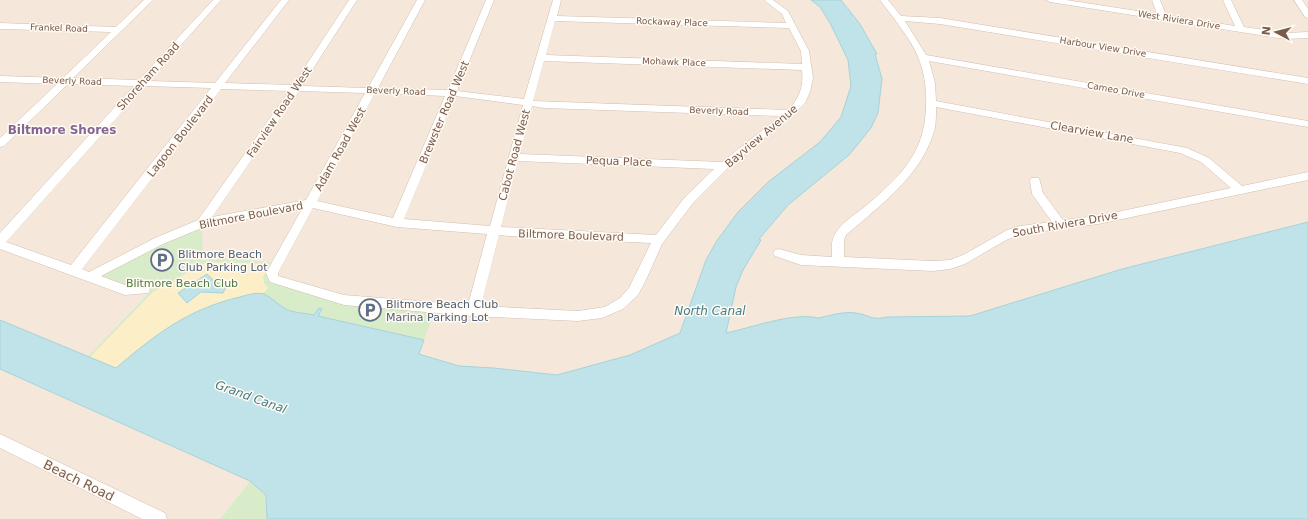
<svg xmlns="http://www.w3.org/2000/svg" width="1308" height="519" viewBox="0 0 1308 519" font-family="'DejaVu Sans',sans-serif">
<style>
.residential{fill:#f5e8da}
.green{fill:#d8ecc9}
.sand{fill:#fcefc7}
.water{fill:#bfe3e8;stroke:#a5d3da}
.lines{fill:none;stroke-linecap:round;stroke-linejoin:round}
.minor-casing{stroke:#d1beb0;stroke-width:1}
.minor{fill:#fff;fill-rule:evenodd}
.labels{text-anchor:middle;stroke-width:3;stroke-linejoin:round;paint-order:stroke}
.far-street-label{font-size:9px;fill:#7a5c4d;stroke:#fffaf3}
.street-label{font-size:11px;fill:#7a5c4d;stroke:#fffaf3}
.service-label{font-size:11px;fill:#4e5e75;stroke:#fffaf3;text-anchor:start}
.park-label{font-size:11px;fill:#537a41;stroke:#fffaf3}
.neighbourhood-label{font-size:12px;font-weight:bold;fill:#846695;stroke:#fffaf3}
.water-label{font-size:12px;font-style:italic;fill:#437c86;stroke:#fffaf3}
.near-street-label{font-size:13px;fill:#7a5c4d;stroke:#fffaf3}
</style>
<rect width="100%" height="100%" fill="#fdf6ec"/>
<g class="residential">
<polygon points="0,0 1308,0 1308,222 1122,269 970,316 887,317 874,319 857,313 839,314 817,318 813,317 787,319 726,334 680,333 630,355 557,375 494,368 459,366 419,353 424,341 116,368 0,320"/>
<polygon points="0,369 250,481 220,519 0,519"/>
</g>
<g class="green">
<path d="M202 225 203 260 230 258 275 263 269 277 343 301 435 309 424 340 318 316 322 309 319 308 314 315C305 313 292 313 284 308 277 304 271 297 264 295 257 292 247 295 240 297 188 309 156 334 116 368L88 356 152 290 148 288 132 289 93 276Z"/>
<polygon points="250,481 266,495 267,519 220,519"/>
</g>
<path class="sand" d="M207 262 270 264 263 277 264 283 268 288 263 294C247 294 233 298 218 304 175 319 150 339 116 368L90 357 153 292Z"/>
<g class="water">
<path d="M811 0H841L860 24 877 54H875L882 79 878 113 871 128 849 155 788 205 759 239 761 240 743 270 736 287 726 333C751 328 792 312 818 318 830 316 843 311 856 313 870 315 871 321 887 317L970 316 1122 269 1308 222V519H267L266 495 250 481 0 369V320L116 368C156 334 188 309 240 297 246 295 257 292 264 294 271 297 277 304 284 308 292 313 305 313 314 315L319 308 322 309 318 316 424 340 419 354 459 366 494 368 557 375 630 355 680 333 706 260 716 242 738 212 768 182 820 142 841 117 851 86 848 60 830 23 820 7Z"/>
<polygon points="207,274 216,283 228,283 223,293 201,292 187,303 178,293"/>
</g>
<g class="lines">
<g class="minor-casing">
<g id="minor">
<path d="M144 0H153L73 78 139 80 213 0H221L149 81 215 83 281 0H289L225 83 293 85 349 0H357L302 86 368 88 417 0H425L378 88 448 90 486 0H494L457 91 524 99 553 0H561L557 16 786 23 782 14 764 0H773L788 11 809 51 813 78 810 92 805 103 793 115 727 169 693 203 662 244 646 280 638 295 623 309 602 318 578 321 473 316 344 305 270 282 266 273 302 209 204 227 163 244 101 276 125 285 148 287 150 290 148 293 125 295 0 249V233L134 86 68 84 4 146 0 147V138L57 84 0 82V76L63 78 111 32 0 29V23L116 27ZM555 21 789 28 801 51 802 64 546 55ZM544 61 802 70C804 86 799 99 788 110L533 101ZM145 86 211 88 71 265 6 242ZM221 89 289 91 198 220 155 238 89 272 82 269ZM299 91 365 93 306 200 212 217ZM375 93 445 96 393 218 317 201ZM455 96 523 105 490 226 404 219ZM532 106 544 108 780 116 722 162 520 154ZM518 161 714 169 685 197 656 235 501 227ZM313 208 397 227 487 234 468 305 344 295 278 276V273ZM499 235 509 236 651 243 629 288 620 298 605 307 578 311 481 306Z"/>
<path d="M880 0H888L901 16 940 18 1308 78V84L940 24 905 21 926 55 1308 121V127L929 61 935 83 936 101 1187 148 1209 158 1242 186 1308 172V180L1098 224 1021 234 1006 240 965 264 950 269 933 271 801 265 775 256 773 253 775 250 779 249 801 255 832 257C832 251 831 244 833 239 838 224 855 215 867 205 900 176 924 155 926 108 927 87 924 69 915 50 905 32 892 16 880 0ZM936 107 1180 153 1201 162 1231 188 1098 216 1063 220 1043 193 1039 178H1031L1030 181 1032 194 1052 222 1020 226 1007 230 965 254 950 260 933 261 844 257V240L846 235C881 205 923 174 935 128 936 121 936 114 936 107Z"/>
<polygon points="1046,0 1066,0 1157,14 1152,0 1160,0 1166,15 1235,26 1223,0 1231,0 1244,27 1285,33 1308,32 1308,38 1285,39 1050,2"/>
<polygon points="1294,0 1302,0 1308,9 1308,18 1305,17"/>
<polygon points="0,434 165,513 167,519 142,519 0,448"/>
</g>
</g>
<use href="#minor" class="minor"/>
</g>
<defs>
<g id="parking-ring" transform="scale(1.15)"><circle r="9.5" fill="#fffaf3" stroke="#5c6f8a" stroke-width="1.5"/><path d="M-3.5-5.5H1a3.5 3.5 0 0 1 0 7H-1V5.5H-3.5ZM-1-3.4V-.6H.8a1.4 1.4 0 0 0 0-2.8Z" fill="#5c6f8a"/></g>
</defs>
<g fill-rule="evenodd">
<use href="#parking-ring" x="162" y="260"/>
<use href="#parking-ring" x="370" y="310"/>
</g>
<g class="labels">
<g class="far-street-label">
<text transform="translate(1179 20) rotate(9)" y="3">West Riviera Drive</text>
<text transform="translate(672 22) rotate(2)" y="3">Rockaway Place</text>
<text transform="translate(59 28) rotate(2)" y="3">Frankel Road</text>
<text transform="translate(1103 47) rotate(9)" y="3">Harbour View Drive</text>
<text transform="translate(674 62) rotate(2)" y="3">Mohawk Place</text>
<text transform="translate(72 81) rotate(2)" y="3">Beverly Road</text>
<text transform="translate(1116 90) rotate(10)" y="3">Cameo Drive</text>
<text transform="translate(396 91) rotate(2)" y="3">Beverly Road</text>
<text transform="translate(719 111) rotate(2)" y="3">Beverly Road</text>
</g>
<g class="street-label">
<text transform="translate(148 76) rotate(-48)" y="4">Shoreham Road</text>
<text transform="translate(279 112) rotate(-56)" y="4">Fairview Road West</text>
<text transform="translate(444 112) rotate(-67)" y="4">Brewster Road West</text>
<text transform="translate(1092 132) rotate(10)" y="4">Clearview Lane</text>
<text transform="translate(180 136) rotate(-52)" y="4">Lagoon Boulevard</text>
<text transform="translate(761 136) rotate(-40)" y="4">Bayview Avenue</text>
<text transform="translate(340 149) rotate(-61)" y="4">Adam Road West</text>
<text transform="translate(514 155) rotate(-75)" y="4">Cabot Road West</text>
<text transform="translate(619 161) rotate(2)" y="4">Pequa Place</text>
<text transform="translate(251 215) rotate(-11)" y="4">Biltmore Boulevard</text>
<text transform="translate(1065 224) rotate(-10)" y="4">South Riviera Drive</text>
<text transform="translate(571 235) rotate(2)" y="4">Biltmore Boulevard</text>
</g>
<g class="service-label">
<text x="178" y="258">Blitmore Beach<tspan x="178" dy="13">Club Parking Lot</tspan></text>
<text x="386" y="308">Blitmore Beach Club<tspan x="386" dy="13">Marina Parking Lot</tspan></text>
</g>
<g class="park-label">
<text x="182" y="287">Blitmore Beach Club</text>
</g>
<g class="neighbourhood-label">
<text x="62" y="134">Biltmore Shores</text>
</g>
<g class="water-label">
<text x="710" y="315">North Canal</text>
<text transform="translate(251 397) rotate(20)" y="4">Grand Canal</text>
</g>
<g class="near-street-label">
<text transform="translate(79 480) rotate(26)" y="5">Beach Road</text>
</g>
</g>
<g transform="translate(1276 32) rotate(277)" stroke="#fffaf3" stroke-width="3" paint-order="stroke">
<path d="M0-3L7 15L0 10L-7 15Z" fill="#7a5c4d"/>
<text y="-6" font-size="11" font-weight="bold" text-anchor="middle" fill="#7a5c4d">N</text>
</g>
</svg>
